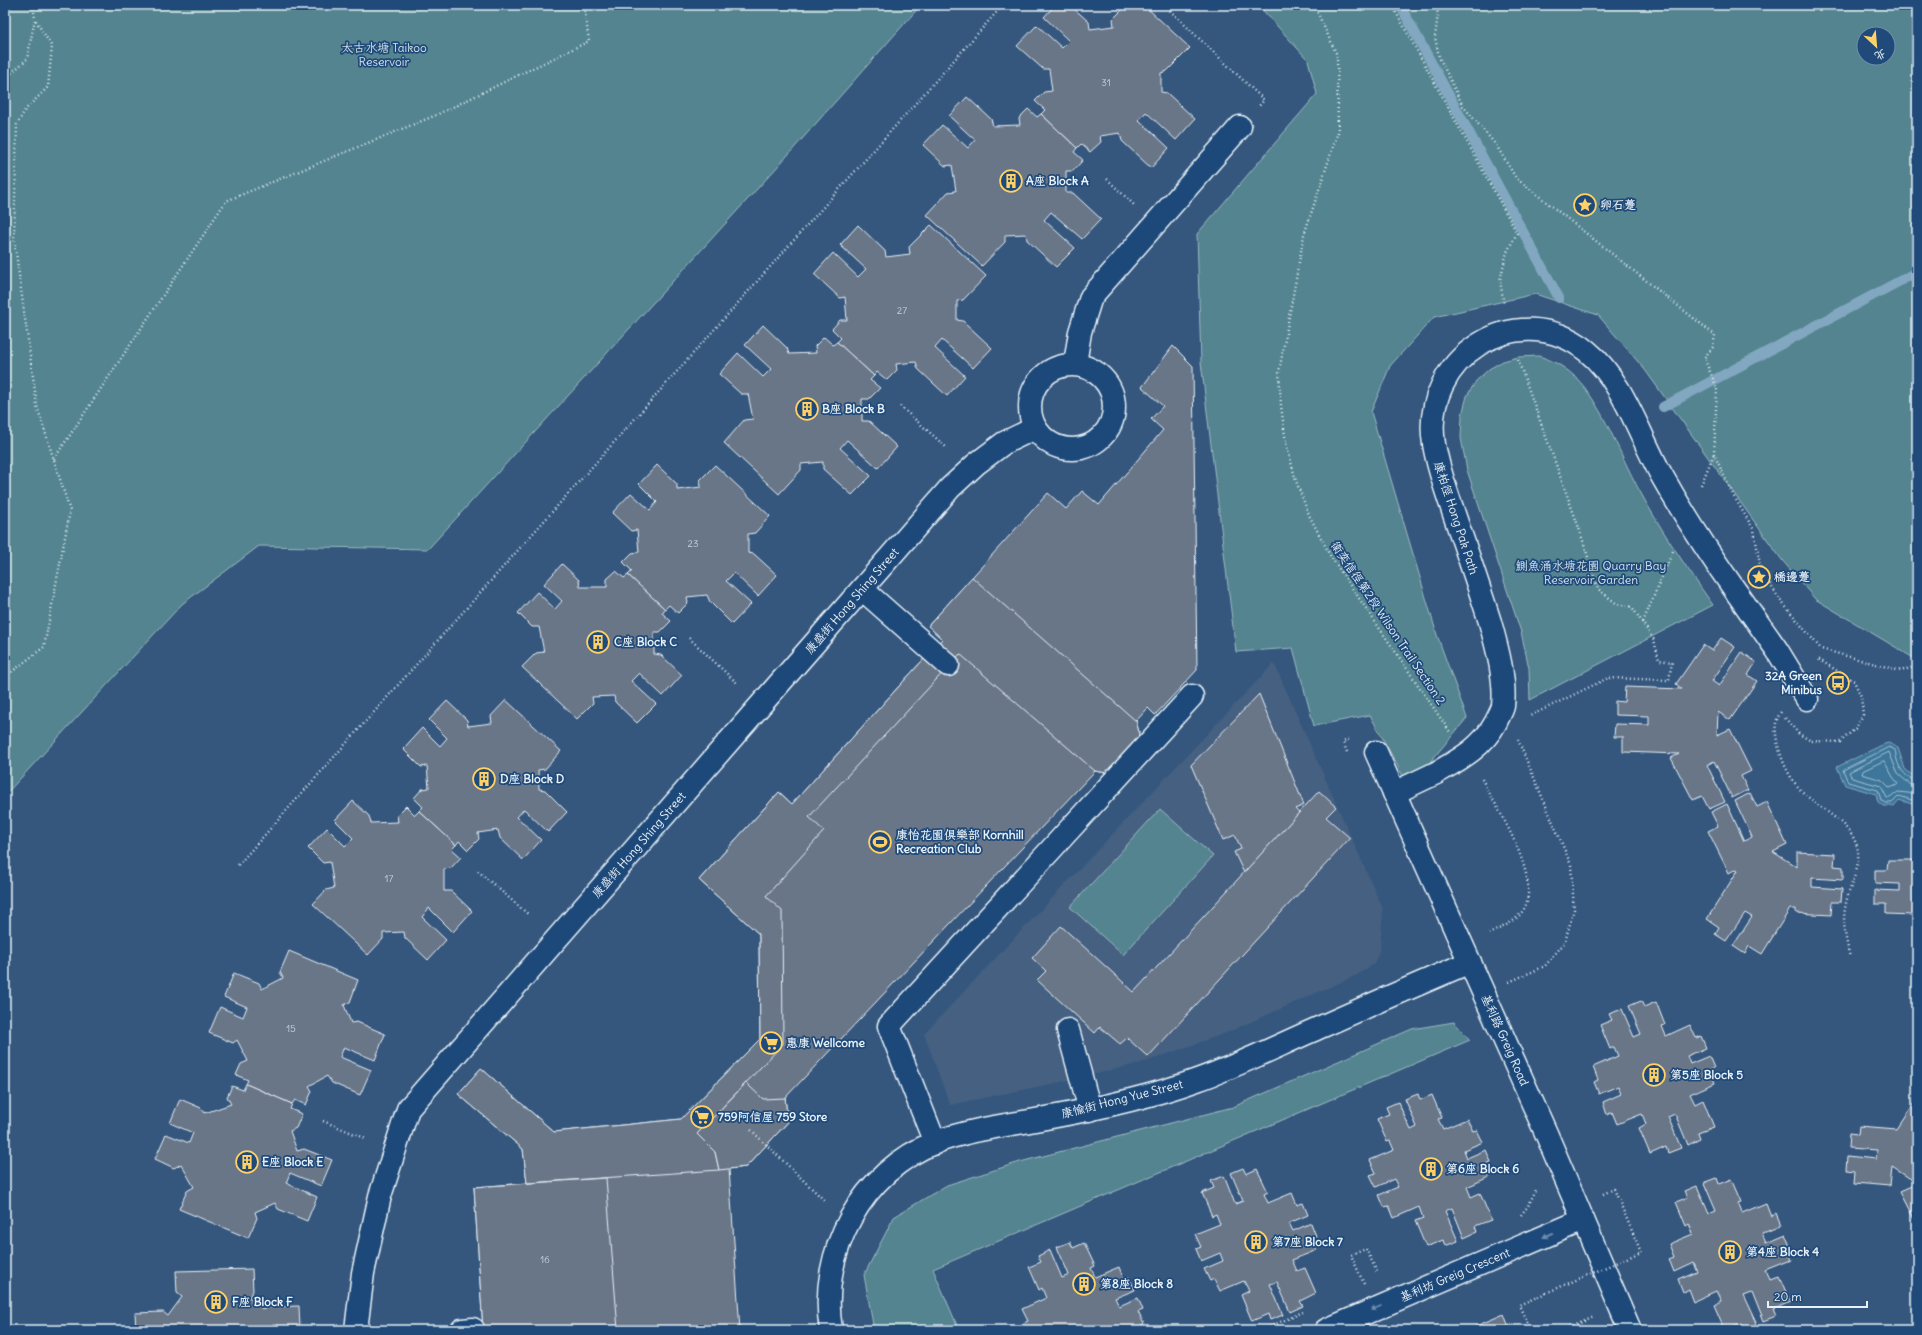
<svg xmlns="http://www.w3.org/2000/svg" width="1922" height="1335" viewBox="0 0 1922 1335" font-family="Delius,'LXGW WenKai TC',sans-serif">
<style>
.built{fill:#456081}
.green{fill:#53848f;stroke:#9ebac4;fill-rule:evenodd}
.water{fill:#3e769a;stroke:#82a7c0}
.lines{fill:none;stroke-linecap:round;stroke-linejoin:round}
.shore{stroke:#a4c0d2;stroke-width:1}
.stream{stroke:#82a7c0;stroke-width:10}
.building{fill:#697688;stroke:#e8f1f8}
.minor-casing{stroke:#e8f1f8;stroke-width:25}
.path{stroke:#e8f1f8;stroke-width:2.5;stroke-dasharray:1 3;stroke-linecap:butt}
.minor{stroke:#1f4a7a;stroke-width:22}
.minor-bridge-casing{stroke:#e8f1f8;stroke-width:25;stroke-linecap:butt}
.path-bridge{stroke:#e8f1f8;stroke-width:2.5;stroke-dasharray:1 3;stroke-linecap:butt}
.minor-bridge{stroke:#1f4a7a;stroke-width:22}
.oneway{fill:#6f8dac}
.labels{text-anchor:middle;stroke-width:3.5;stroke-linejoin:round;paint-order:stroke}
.number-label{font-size:10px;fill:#c8d2dc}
.park-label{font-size:12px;fill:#d2e1e8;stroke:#1f4a7a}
.poi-label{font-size:12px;font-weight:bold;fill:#e8f1f8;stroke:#1f4a7a;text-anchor:start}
.street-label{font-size:12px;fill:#e8f1f8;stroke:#1f4a7a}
</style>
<rect width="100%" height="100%" fill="#35577e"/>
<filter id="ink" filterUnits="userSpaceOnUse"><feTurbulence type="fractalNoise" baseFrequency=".025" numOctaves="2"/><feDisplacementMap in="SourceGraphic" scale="8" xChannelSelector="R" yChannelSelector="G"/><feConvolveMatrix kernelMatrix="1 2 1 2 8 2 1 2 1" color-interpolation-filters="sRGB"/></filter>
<g filter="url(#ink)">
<polygon class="built" points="1274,663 1383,909 1380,949 1374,964 1357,975 1226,1033 1148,1061 1080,1078 950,1105 924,1034"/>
<g class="green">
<polygon points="5,5 921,5 779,165 428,549 259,546 182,604 5,795"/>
<path d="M1258 5H1917V660L1815 599 1782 560 1645 370 1598 315 1535 294 1434 317 1390 366 1371 412 1437 635 1467 718 1409 787 1370 715 1314 726 1293 648 1236 652 1201 362 1197 234 1317 94 1308 60ZM1864 34H1888V58H1864Z"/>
<path d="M1539 356C1558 362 1573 372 1585 388 1606 416 1621 456 1638 488 1660 529 1686 567 1713 605L1530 700 1529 668 1521 632 1467 470 1461 438 1462 415 1467 396 1476 381 1489 369 1503 361 1518 357Z"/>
<polygon points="1160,809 1213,856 1123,955 1070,907"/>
<polygon points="1454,1022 1470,1040 933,1269 959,1330 874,1330 864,1275 894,1217 947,1185 1020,1162 1233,1107 1412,1029"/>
</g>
<polygon class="water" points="1889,743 1898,748 1905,769 1917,779 1916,803 1912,804 1899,800 1894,806 1883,806 1878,802 1876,794 1845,785 1837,767 1884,744"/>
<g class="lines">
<g class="shore">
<polygon points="1884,761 1893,777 1898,783 1897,785 1890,788 1882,780 1862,774 1863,771"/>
<path d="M1917 781C1908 780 1899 769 1897 760 1896 757 1896 754 1895 750L1889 747 1843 770 1848 782 1878 790 1881 800 1885 803H1892L1899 796 1912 800 1917 799"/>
<polyline points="1917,786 1911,785 1898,774 1889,752 1849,772 1852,778 1881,786 1887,798 1890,798 1898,792 1917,794"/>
</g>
<g class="stream">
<polyline points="1400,5 1559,298"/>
<polyline points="1663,407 1913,274 1917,270"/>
</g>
</g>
<g class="building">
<polygon points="1055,5 1070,5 1089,22 1090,29 1114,26 1113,19 1127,5 1144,5 1190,48 1167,71 1161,73 1161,92 1167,93 1195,119 1176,140 1146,112 1139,120 1169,148 1151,168 1122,141 1120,133 1100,136 1101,142 1090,152 1081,144 1077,148 1041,114 1045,110 1035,101 1044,92 1052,91 1049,69 1043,69 1017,46 1037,25 1062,48 1069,41 1044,17"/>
<polygon points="967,97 991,119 993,126 1020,125 1019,118 1028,109 1037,117 1041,114 1077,148 1074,152 1083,160 1073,171 1066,171 1066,193 1073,193 1101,219 1082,239 1051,212 1044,220 1075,248 1056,267 1027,240 1026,234 1005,235 1005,242 982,266 927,215 948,192 956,191 952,165 945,166 923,145 942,125 968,148 975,140 949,116"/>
<polygon points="858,225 885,251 886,257 910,254 909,247 931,225 986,276 963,300 957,301 957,320 963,321 992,348 973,368 942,340 935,348 965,376 947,396 918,369 916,362 896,364 897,370 887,380 877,372 874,376 837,342 841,338 832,329 840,320 847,320 845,297 840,298 814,274 833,253 858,277 866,269 840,245"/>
<polygon points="763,325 787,348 789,354 816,353 815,346 824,337 833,345 837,342 874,376 870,380 880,388 869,399 862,399 862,421 869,421 897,447 878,468 847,440 840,448 871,476 852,495 823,469 823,462 801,464 801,470 779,494 724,443 744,420 753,419 748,394 741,394 719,374 738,353 763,377 771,369 745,345"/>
<polygon points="1173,346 1193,366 1197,670 1155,715 1148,708 1136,721 1139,732 1137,750 1107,773 1095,771 785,1098 788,1122 746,1167 729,1169 740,1330 483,1330 474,1187 527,1183 523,1149 458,1094 481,1068 554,1132 681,1119 760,1039 759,934 699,880 779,792 792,804 942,639 928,626 1048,493 1066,509 1082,491 1099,505 1163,430 1151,419 1163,406 1142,387"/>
<polygon points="657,465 677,484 677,490 701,487 700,480 715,465 770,516 755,533 748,534 748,553 754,554 777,575 758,596 734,573 726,581 751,604 732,624 710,602 707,595 687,597 688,603 678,613 669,605 665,609 628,575 632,571 623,562 632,553 639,552 637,530 631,531 612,513 631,493 650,510 657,502 639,484"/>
<polygon points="562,564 579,580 580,587 607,587 607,579 616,571 624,578 628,575 665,609 662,613 671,621 660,632 654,632 654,654 661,655 682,675 663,696 639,673 631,681 656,704 637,723 615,702 614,696 592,697 593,703 577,719 522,667 536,653 544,652 539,627 532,627 518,613 537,592 555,609 562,601 544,584"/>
<polygon points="972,577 1136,721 1139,732 1137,750 1107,773 1095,771 960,654 809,817 824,831 766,896 782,911 783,1044 697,1134 715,1152 719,1170 527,1183 523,1149 458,1094 481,1068 554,1132 681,1119 760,1039 759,934 699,880 779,792 792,804 942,639 928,626"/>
<polygon points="1721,638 1735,647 1712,681 1719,686 1742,652 1756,662 1748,675 1757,681 1730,720 1718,712 1717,735 1730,729 1751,771 1741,776 1748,790 1732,798 1714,761 1707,765 1725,802 1709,809 1702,796 1693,800 1671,758 1679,754 1623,752 1623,737 1614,737 1615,724 1649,725 1649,716 1615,715 1615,701 1624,702 1625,687 1682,689 1676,684 1703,645 1712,651"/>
<polygon points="1259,694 1304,805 1295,809 1299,813 1244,873 1234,852 1241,849 1235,835 1223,840 1191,765"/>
<polygon points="506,700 561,751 545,769 538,770 539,789 545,790 567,812 548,832 524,809 517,817 541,840 523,860 500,838 498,830 478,833 479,839 468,850 459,841 456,845 419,811 423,807 414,798 422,789 429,788 427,766 421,767 403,749 422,728 440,746 447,738 429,720 447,701 467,720 468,726 492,723 491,716"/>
<polygon points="1319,791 1336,807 1326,817 1350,838 1148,1057 1127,1038 1120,1044 1100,1027 1095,1033 1037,980 1046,971 1032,958 1061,926 1134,992"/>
<polygon points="1750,793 1757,807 1767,802 1787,845 1773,852 1797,867 1797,852 1835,854 1834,866 1843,867 1843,880 1812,878 1812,887 1842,889 1841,902 1832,902 1831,915 1796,913 1796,909 1790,909 1762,954 1749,946 1745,954 1733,946 1752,917 1745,913 1726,941 1715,934 1719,927 1707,919 1738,870 1736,869 1729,873 1708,831 1718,826 1711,812 1727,804 1744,841 1752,837 1735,801"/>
<polygon points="353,801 369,816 371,823 398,822 397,815 406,806 415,815 419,811 456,845 452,849 461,857 451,868 444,869 444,891 451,891 472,911 453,932 429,908 422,917 446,940 428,960 405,938 404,932 383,933 383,939 368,955 313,904 326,890 334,888 330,862 323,863 308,848 327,828 345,846 353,838 335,820"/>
<polygon points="1888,860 1917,860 1917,902 1914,900 1913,915 1886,914 1886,904 1875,904 1875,890 1900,891 1900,884 1875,883 1875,870 1887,870"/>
<polygon points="289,951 358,980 350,1002 344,1005 351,1023 357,1022 385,1034 375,1060 344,1047 340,1057 371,1070 360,1095 332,1083 327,1076 309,1086 312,1091 306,1105 295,1100 292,1104 246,1084 248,1080 236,1075 241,1064 248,1061 237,1040 233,1043 209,1033 220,1007 243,1017 247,1007 224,997 234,973 259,983 262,989 283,978 280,972"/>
<polygon points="1641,1001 1644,1007 1656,1002 1665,1025 1662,1026 1666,1036 1690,1025 1696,1038 1701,1036 1706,1048 1687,1056 1690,1064 1709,1056 1714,1068 1710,1071 1715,1083 1690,1094 1695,1104 1703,1100 1714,1127 1698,1133 1700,1139 1688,1145 1675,1114 1668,1117 1681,1148 1668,1153 1666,1147 1650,1154 1639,1128 1646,1124 1642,1114 1617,1124 1612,1112 1607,1115 1603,1102 1621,1094 1618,1086 1599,1094 1594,1082 1598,1080 1593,1067 1618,1056 1614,1047 1610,1049 1600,1025 1612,1020 1609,1014 1622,1009 1634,1037 1641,1034 1629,1006"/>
<polygon points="746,1083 763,1099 785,1098 788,1122 746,1167 719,1170 715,1152 697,1134"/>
<polygon points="246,1084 292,1104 290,1109 302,1114 296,1128 290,1131 297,1151 304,1149 332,1160 321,1186 290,1173 286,1183 317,1197 307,1221 278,1209 275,1203 255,1212 257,1218 248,1238 179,1209 187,1191 194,1187 181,1164 174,1168 155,1159 166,1134 189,1143 193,1133 170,1123 180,1099 201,1108 205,1113 231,1104 227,1097 232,1086 243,1090"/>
<polygon points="1418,1094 1420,1100 1432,1095 1442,1118 1438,1119 1443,1129 1467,1119 1473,1131 1477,1130 1483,1142 1464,1150 1467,1158 1486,1150 1491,1162 1486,1164 1491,1176 1467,1187 1471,1197 1480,1193 1491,1220 1475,1226 1477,1232 1464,1238 1452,1208 1445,1211 1458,1241 1445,1246 1443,1240 1426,1247 1415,1221 1423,1218 1419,1207 1394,1218 1389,1206 1384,1207 1379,1195 1398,1187 1394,1179 1376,1187 1370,1175 1376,1173 1370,1160 1394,1150 1390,1141 1387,1142 1377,1119 1389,1114 1386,1107 1398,1102 1411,1130 1417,1127 1405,1099"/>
<polygon points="1917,1099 1917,1183 1892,1167 1890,1186 1854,1183 1855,1171 1846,1170 1847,1156 1876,1159 1877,1150 1848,1148 1849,1134 1858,1135 1859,1126 1897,1129"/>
<polygon points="1243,1168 1246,1174 1257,1169 1268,1192 1264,1194 1268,1203 1292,1193 1297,1205 1303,1203 1308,1215 1289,1223 1293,1231 1311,1223 1316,1236 1311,1237 1317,1250 1292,1260 1297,1271 1305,1268 1316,1293 1300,1301 1303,1306 1290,1312 1277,1282 1270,1284 1283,1315 1270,1320 1268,1314 1252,1321 1241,1295 1249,1291 1244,1281 1220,1291 1214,1279 1210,1281 1204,1269 1223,1261 1220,1253 1201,1261 1196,1249 1201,1247 1195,1234 1220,1224 1216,1214 1212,1216 1202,1193 1214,1188 1211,1181 1224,1176 1235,1204 1243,1201 1231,1173"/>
<polygon points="606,1178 618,1330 483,1330 474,1187"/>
<polygon points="1717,1178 1719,1184 1731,1179 1741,1202 1738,1203 1742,1213 1766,1203 1771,1216 1776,1213 1781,1225 1762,1233 1766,1242 1785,1234 1790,1246 1785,1248 1791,1260 1766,1270 1770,1281 1778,1278 1789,1303 1773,1310 1776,1317 1763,1322 1751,1292 1743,1295 1757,1325 1745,1330 1741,1324 1725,1330 1714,1305 1722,1301 1717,1291 1693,1302 1688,1289 1683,1292 1678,1279 1697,1271 1693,1263 1674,1272 1669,1259 1674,1257 1669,1244 1693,1234 1689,1224 1686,1226 1676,1202 1688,1197 1685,1191 1697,1186 1709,1214 1716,1211 1704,1183"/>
<polygon points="1917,1184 1917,1222 1901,1191"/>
<polygon points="1070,1242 1073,1248 1084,1243 1095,1266 1091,1268 1095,1277 1119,1267 1124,1280 1129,1277 1135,1290 1115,1298 1119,1306 1138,1298 1143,1310 1138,1312 1144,1324 1130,1330 1048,1330 1047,1328 1041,1330 1025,1330 1022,1324 1028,1321 1022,1309 1046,1298 1042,1288 1039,1290 1029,1267 1041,1262 1038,1256 1050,1250 1062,1278 1069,1275 1057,1247"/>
<polygon points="252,1269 253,1291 249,1297 263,1310 268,1307 299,1306 300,1330 136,1330 135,1313 163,1312 168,1316 182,1297 177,1293 176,1271"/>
<polygon points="1504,1314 1510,1330 1467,1330"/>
</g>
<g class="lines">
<g class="minor-casing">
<g id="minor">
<polyline points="1075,364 1080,332 1091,297 1240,127"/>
<circle cx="1072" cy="407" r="42"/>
<polyline points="862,589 948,665"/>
<polyline points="1737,593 1777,650 1807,699"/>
<polyline points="1376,752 1546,1133 1630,1330"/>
<polyline points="1394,793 1436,773"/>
<polyline points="1068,1030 1090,1110"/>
<polyline points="935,1143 889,1026 1192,696"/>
<polyline points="356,1330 363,1273 380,1196 408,1109 950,488 976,464 1004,443 1035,428"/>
<polyline points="462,1330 473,1329"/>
<path d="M831 1330C818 1252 862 1171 936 1142 971 1129 1010 1125 1046 1118 1096 1109 1150 1097 1197 1080 1240 1065 1281 1044 1323 1026 1372 1004 1421 983 1470 962"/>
<polyline points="1326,1330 1583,1220"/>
</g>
</g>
<g class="path">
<polyline points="1164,5 1264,100 1259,106"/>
<polyline points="1314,5 1337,55 1338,132 1304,235 1279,372 1281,406 1286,443 1296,481 1309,515 1331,557 1450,732"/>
<polyline points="1392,5 1517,233 1507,252 1500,280 1504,305"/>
<polyline points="1433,5 1438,13 1435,37 1439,57 1463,106 1496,145 1516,178 1715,335 1713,347 1704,358 1717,388 1714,454 1733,495 1754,530 1761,570 1780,600 1821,649 1901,671 1917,666"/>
<polyline points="5,74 8,76 27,59 35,19 33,5"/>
<polyline points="1107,179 1134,205"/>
<polyline points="1518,360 1579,528 1598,589 1617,604 1632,607 1654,640 1659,660 1672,662 1669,680 1608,678 1530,716"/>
<polyline points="900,406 946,447"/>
<polyline points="54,459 226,201 434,116 589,41 584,5"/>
<polyline points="1701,485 1714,454"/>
<polyline points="1643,622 1673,551"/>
<polyline points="689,638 737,683"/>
<polyline points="5,677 44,647 70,511 37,406 14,238 17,125 25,110 48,87 52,47 35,19"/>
<path d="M1781 712C1774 722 1775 729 1777 741 1781 760 1790 781 1805 794 1819 808 1839 817 1851 834 1869 860 1848 883 1845 909 1842 926 1847 942 1850 958"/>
<polyline points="1785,718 1799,734 1811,741 1840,742 1856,728 1863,715 1861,696 1854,681 1818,659"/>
<polyline points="1347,752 1343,742 1350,739"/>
<path d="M1482 779C1497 809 1545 881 1522 912 1514 923 1500 928 1489 934"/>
<polyline points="238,865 1003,5"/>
<polyline points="478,871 529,915"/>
<polyline points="1509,982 1545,966 1565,942 1574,909 1571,865 1518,740"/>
<polyline points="323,1121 367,1139"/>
<polyline points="751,1130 825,1201"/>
<polyline points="1603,1194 1614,1189 1641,1252"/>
<polyline points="1521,1215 1528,1206 1536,1190"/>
<polyline points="1364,1284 1351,1255 1366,1249 1377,1272"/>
<polyline points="1262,1330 1303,1312"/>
<polyline points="1530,1330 1519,1305 1546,1293"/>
<polyline points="1561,1330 1593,1316"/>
</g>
<use href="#minor" class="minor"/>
<g class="minor-bridge-casing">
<path id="minor-bridge" d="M1436 773C1460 759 1482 748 1496 722 1498 717 1502 711 1503 706 1506 680 1497 647 1490 622 1479 587 1467 552 1455 517 1447 493 1438 469 1434 444 1420 358 1517 295 1587 351 1623 380 1640 437 1662 476 1685 517 1710 555 1737 593"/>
</g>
<polyline class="path-bridge" points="1546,1293 1641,1252"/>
<use href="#minor-bridge" class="minor-bridge"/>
</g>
<defs><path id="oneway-solid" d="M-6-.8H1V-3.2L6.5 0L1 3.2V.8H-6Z"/></defs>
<g class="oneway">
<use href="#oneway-solid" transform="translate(1548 1235) rotate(156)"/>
<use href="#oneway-solid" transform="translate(1376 1308) rotate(157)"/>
</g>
</g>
<defs>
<g id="building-ring" transform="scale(1.15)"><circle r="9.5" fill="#1f4a7a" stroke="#ffd166" stroke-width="1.5"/><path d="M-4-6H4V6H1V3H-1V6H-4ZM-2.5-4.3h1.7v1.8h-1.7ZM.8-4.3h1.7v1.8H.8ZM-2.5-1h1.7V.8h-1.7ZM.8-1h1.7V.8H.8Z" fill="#ffd166"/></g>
<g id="sight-ring" transform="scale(1.15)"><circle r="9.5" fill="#1f4a7a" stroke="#ffd166" stroke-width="1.5"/><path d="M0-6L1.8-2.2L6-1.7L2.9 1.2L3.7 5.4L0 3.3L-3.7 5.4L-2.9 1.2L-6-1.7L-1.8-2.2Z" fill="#ffd166"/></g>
<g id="bus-ring" transform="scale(1.15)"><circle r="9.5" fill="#1f4a7a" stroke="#ffd166" stroke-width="1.5"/><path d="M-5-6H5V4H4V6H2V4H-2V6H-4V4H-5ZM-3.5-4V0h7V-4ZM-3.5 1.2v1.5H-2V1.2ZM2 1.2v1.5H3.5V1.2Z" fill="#ffd166"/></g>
<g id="stadium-ring" transform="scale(1.15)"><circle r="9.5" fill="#1f4a7a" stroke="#ffd166" stroke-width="1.5"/><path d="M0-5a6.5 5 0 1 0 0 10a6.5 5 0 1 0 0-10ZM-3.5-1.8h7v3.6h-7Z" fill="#ffd166"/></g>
<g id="supermarket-ring" transform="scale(1.15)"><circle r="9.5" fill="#1f4a7a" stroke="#ffd166" stroke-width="1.5"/><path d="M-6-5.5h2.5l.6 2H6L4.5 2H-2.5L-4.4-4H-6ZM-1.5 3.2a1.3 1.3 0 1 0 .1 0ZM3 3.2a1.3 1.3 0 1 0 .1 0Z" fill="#ffd166"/></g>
</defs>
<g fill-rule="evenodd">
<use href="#building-ring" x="1011" y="181"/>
<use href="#sight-ring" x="1585" y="205"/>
<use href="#building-ring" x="807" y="409"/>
<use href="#sight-ring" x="1759" y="577"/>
<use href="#building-ring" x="598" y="642"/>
<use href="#bus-ring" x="1838" y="683"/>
<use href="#building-ring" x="484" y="779"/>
<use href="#stadium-ring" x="880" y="842"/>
<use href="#supermarket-ring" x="771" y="1043"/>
<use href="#building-ring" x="1654" y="1075"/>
<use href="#supermarket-ring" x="702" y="1117"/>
<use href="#building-ring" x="247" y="1162"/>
<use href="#building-ring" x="1431" y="1169"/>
<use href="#building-ring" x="1256" y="1242"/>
<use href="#building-ring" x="1730" y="1252"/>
<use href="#building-ring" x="1084" y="1284"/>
<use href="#building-ring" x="216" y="1302"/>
</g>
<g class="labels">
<g class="number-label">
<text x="1106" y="86">31</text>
<text x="902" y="314">27</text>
<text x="693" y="547">23</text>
<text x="389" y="882">17</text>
<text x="291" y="1032">15</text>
<text x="545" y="1263">16</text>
</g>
<g class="park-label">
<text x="384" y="52">太古水塘 Taikoo<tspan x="384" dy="14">Reservoir</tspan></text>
<text x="1591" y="570">鰂魚涌水塘花園 Quarry Bay<tspan x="1591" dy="14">Reservoir Garden</tspan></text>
</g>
<g class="poi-label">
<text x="1026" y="185">A座 Block A</text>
<text x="1600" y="209">卵石躉</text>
<text x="822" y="413">B座 Block B</text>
<text x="1774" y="581">橋邊躉</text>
<text x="614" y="646">C座 Block C</text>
<text x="1822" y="680" text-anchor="end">32A Green<tspan x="1822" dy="14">Minibus</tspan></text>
<text x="500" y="783">D座 Block D</text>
<text x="896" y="839">康怡花園俱樂部 Kornhill<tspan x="896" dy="14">Recreation Club</tspan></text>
<text x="786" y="1047">惠康 Wellcome</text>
<text x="1670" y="1079">第5座 Block 5</text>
<text x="718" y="1121">759阿信屋 759 Store</text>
<text x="262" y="1166">E座 Block E</text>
<text x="1446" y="1173">第6座 Block 6</text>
<text x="1272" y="1246">第7座 Block 7</text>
<text x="1746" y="1256">第4座 Block 4</text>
<text x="1100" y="1288">第8座 Block 8</text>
<text x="232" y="1306">F座 Block F</text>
</g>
<g class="street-label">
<text transform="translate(1456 518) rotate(72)" y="4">康柏徑 Hong Pak Path</text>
<text transform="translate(852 601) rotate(-49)" y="4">康盛街 Hong Shing Street</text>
<text transform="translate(1388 623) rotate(56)" y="4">衛奕信徑第2段 Wilson Trail Section 2</text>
<text transform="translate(639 845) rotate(-49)" y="4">康盛街 Hong Shing Street</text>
<text transform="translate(1505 1040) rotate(66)" y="4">基利路 Greig Road</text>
<text transform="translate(1122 1099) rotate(-14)" y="4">康愉街 Hong Yue Street</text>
<text transform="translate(1455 1275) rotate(-23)" y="4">基利坊 Greig Crescent</text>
</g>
</g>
<rect width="1922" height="1335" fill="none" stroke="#1f4a7a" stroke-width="20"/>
<rect x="10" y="10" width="1902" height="1315" fill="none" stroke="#e8f1f8" stroke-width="1.5" filter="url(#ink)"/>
<g transform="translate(1876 46) rotate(154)"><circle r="19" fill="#1f4a7a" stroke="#6f8dac"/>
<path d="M0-3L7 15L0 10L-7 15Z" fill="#ffd166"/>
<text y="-6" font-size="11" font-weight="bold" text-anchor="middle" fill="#e8f1f8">北</text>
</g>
<path d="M1768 1301v6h99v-6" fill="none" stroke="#e8f1f8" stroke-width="2"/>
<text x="1774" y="1301" font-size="12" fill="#e8f1f8" stroke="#1f4a7a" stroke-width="3" paint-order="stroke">20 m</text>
</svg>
